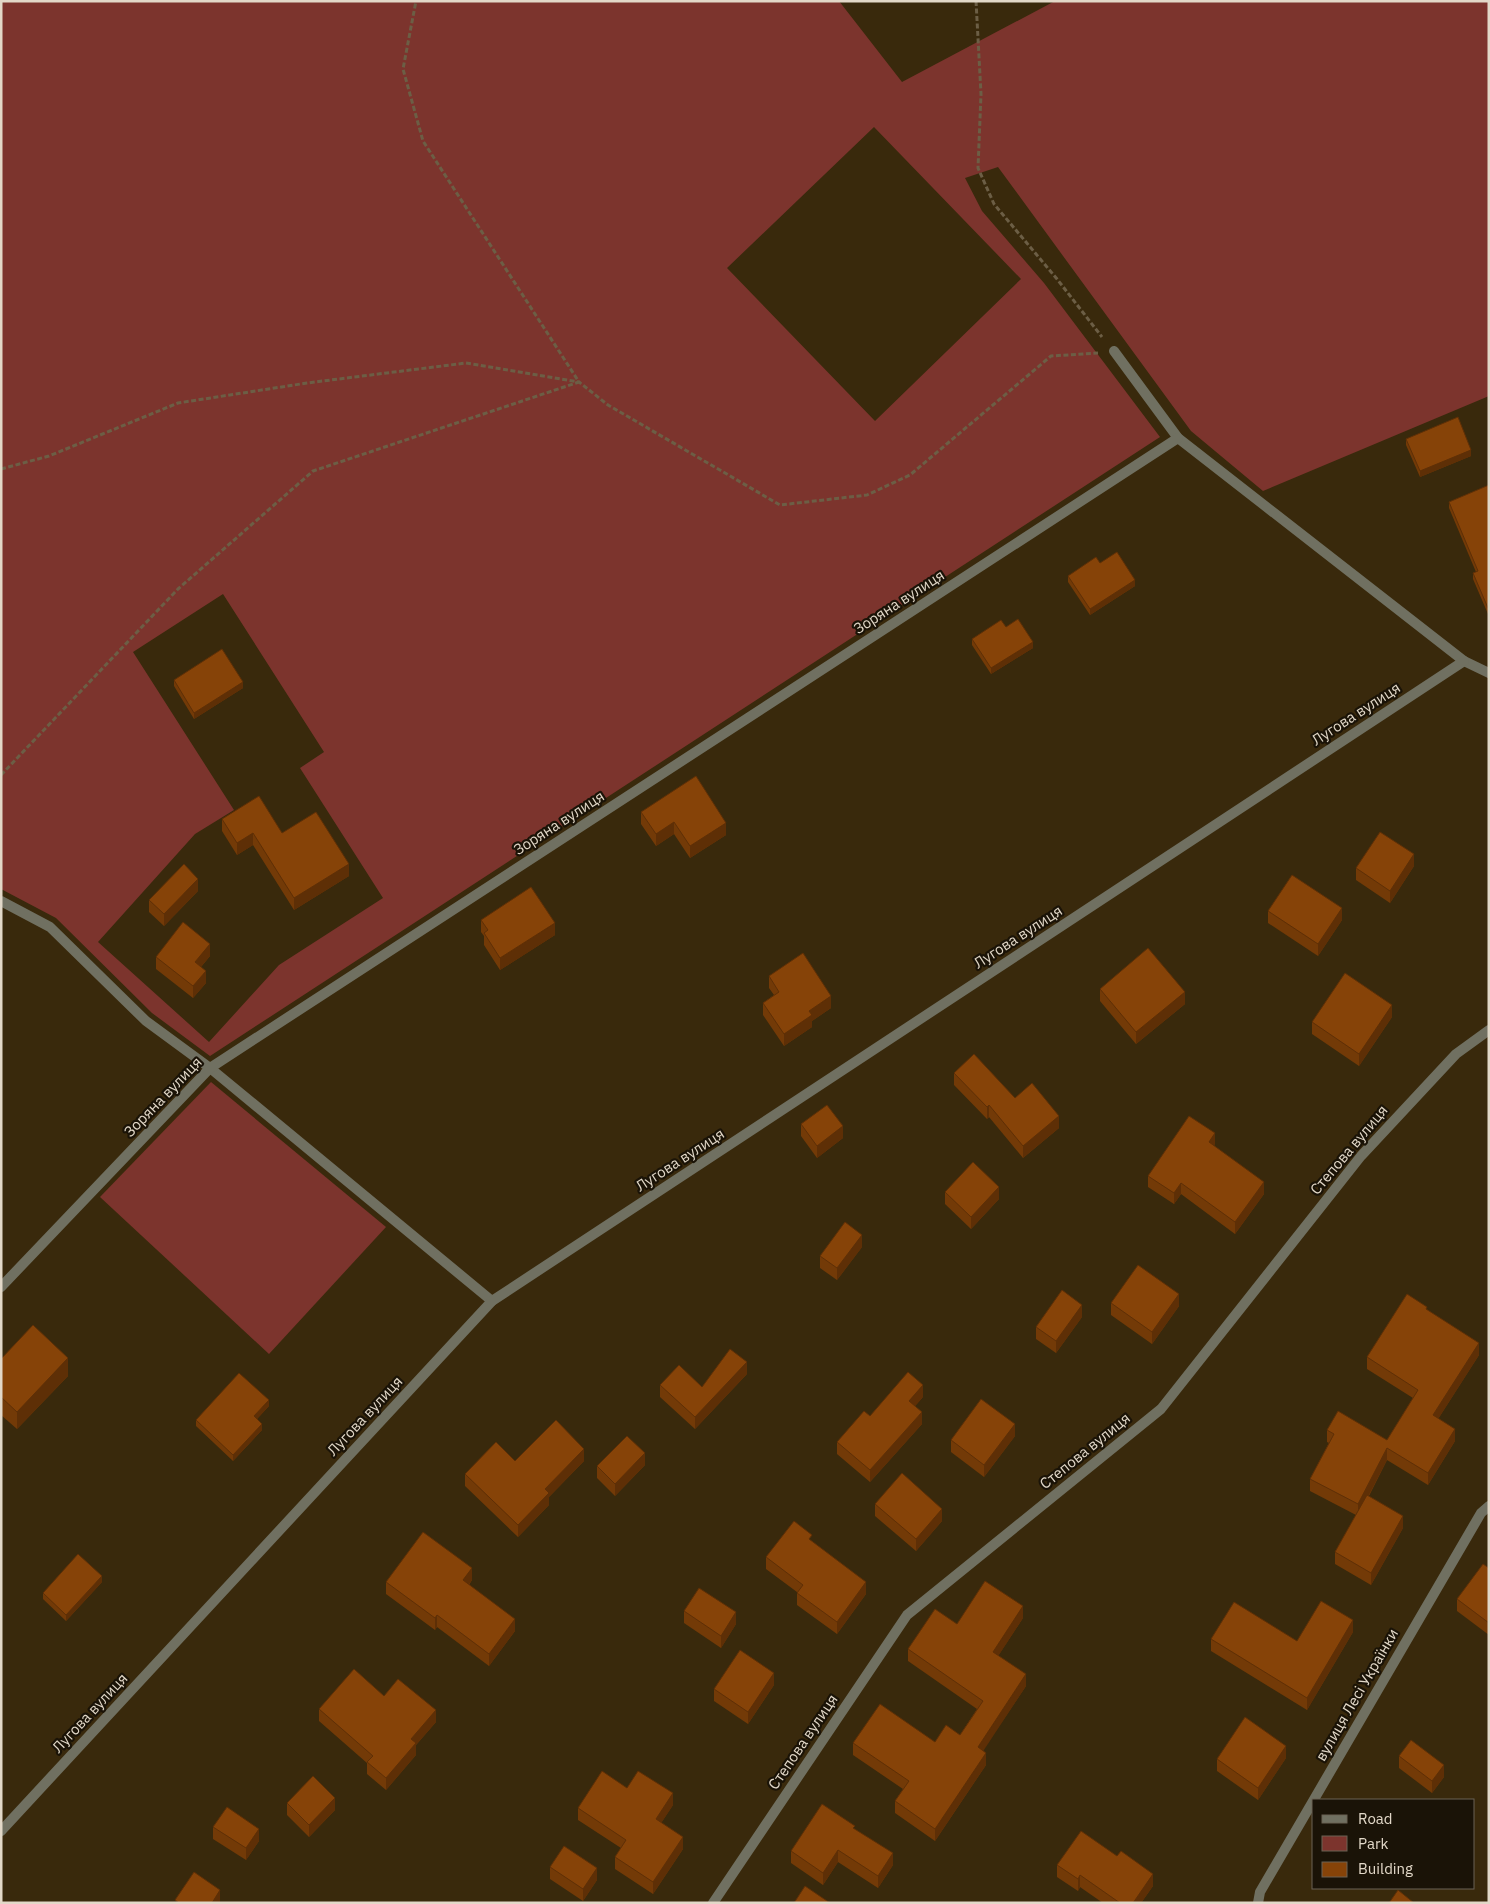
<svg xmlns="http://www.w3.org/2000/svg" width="1490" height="1904" viewBox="0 0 1490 1904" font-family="'IBM Plex Sans',sans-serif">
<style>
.green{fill:#7c342d;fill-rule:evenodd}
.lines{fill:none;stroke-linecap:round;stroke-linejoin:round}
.path{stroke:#6c5e45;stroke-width:3;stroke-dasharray:5 2.5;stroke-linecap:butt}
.service{stroke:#707061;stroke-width:10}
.minor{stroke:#707061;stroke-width:10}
.wall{fill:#733a07}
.shaded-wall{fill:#5e2f06}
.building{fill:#864308;stroke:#5e2f06}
.labels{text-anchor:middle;stroke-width:4.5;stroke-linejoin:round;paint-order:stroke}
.street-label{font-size:15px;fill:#e2d8c8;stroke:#1a1307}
</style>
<rect width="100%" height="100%" fill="#39290c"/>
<g class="green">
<path d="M1 1H839L902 82 1055 1H1489V396L1263 491 1191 431 998 167 965 178 982 211 1044 283 1160 437 210 1056 152 1013 56 918 1 889ZM874 127 1021 279 875 421 727 268ZM223 594 324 752 300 768 383 898 279 965 209 1042 98 942 195 834 234 810 133 652Z"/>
<polygon points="211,1082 386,1227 269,1354 100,1197"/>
</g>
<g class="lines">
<g class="path">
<polyline points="976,1 981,94 978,168 994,204 1057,279 1102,337"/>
<polyline points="1,469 49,456 178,403 307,383 466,363 579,382 608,405 780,505 867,495 910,475 1051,356 1098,353"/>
<polyline points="1,775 178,589 313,471 579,382 423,141 403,69 416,1"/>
</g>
<polyline class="service" points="1,901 50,927 146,1021 210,1068 492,1301"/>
<g class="minor">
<polyline points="1114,351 1178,438 1464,661 1489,673"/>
<polyline points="1,1287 210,1068 1178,438"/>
<polyline points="1,1831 492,1301 1464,661"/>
<polyline points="713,1903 907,1615 1161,1409 1361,1156 1456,1054 1489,1030"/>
<polyline points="1258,1903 1260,1892 1481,1513 1489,1506"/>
</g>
</g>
<g class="wall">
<polygon points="1406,439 1471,456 1420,477 1406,445"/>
<polygon points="1489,485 1489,613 1488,614 1473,579 1473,573 1476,572 1449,508 1449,502"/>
<polygon points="1100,563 1135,586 1090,615 1068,582 1068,576"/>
<polygon points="1006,627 1033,648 991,674 972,645 972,639"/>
<polygon points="174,680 243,688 194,719 174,686"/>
<polygon points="641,812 726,835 690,858 674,834 656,846 641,824"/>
<polygon points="222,819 349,876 294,910 253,845 237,855 222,831"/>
<polygon points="1414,866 1390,903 1356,880 1356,868"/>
<polygon points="198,891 164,926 149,912 149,900"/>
<polygon points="1268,911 1342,920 1318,956 1268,923"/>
<polygon points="481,920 555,935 500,970 484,945 484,936 481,932"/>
<polygon points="210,956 201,967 206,983 193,998 156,969 156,957"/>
<polygon points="769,976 831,1008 812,1021 812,1027 784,1046 763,1015 763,1003 774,995 769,988"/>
<polygon points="1100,989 1185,1004 1136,1044 1100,1001"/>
<polygon points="1392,1017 1359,1066 1312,1034 1312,1022"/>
<polygon points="954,1073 1015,1098 1059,1128 1023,1158 989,1117 987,1119 954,1085"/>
<polygon points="801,1124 843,1138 817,1158 801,1136"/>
<polygon points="1215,1144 1214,1146 1264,1194 1235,1234 1181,1194 1174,1204 1148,1187 1148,1176"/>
<polygon points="945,1192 999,1199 971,1229 945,1204"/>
<polygon points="862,1247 837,1280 820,1268 820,1256"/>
<polygon points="1111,1303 1179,1306 1152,1344 1111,1315"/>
<polygon points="1427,1310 1479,1355 1438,1419 1455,1441 1428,1485 1387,1460 1369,1496 1403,1528 1371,1585 1335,1564 1335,1552 1356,1515 1310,1491 1310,1479 1329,1443 1327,1442 1327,1430 1387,1440 1413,1398 1367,1369 1367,1357"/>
<polygon points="1082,1317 1056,1353 1036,1339 1036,1327"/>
<polygon points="1,1359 68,1376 17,1429 1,1415"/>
<polygon points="747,1374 695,1429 660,1397 660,1385 702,1387"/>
<polygon points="923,1397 915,1406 922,1424 870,1482 837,1454 837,1442 870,1416"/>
<polygon points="269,1406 257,1419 262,1430 233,1461 196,1426 196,1420"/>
<polygon points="1015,1436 984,1477 951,1452 951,1440"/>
<polygon points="515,1461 584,1461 549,1497 549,1505 518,1537 465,1486 465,1474"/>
<polygon points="645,1465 615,1496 597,1478 597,1466"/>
<polygon points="875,1504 942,1521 916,1551 875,1516"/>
<polygon points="812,1541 866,1594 837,1634 797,1605 797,1592 766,1569 766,1557"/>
<polygon points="1489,1568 1489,1635 1457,1611 1457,1599"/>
<polygon points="472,1580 469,1585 515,1631 489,1666 437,1627 435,1630 386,1594 386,1582"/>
<polygon points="102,1582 66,1621 43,1599 43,1593"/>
<polygon points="684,1611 736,1624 721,1648 684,1623"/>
<polygon points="1023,1618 998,1656 1026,1686 983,1750 986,1765 935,1841 895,1813 895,1801 903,1789 853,1755 853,1743 935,1742 960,1735 977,1709 908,1661 908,1649 957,1624"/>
<polygon points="1353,1632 1307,1710 1211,1651 1211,1639 1297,1641"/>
<polygon points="774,1685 748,1724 714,1701 714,1689"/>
<polygon points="384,1696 436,1722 416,1745 416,1755 386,1790 367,1774 367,1763 319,1721 319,1709"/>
<polygon points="1399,1756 1444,1777 1432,1793 1399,1768"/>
<polygon points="1286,1758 1258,1800 1217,1771 1217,1759"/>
<polygon points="627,1788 673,1805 661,1823 683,1849 653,1894 615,1869 615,1857 621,1848 578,1820 578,1808"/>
<polygon points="287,1803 335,1810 309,1837 287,1815"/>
<polygon points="213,1827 259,1841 246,1860 213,1839"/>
<polygon points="855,1829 893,1865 878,1888 838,1862 823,1885 791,1863 791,1851"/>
<polygon points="1057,1865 1153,1886 1141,1903 1103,1903 1080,1887 1078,1891 1057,1877"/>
<polygon points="550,1867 597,1880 583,1901 550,1879"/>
</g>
<g class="shaded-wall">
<polygon points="1471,450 1471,456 1420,477 1420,471"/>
<polygon points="1135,580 1135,586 1090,615 1090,609"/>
<polygon points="1033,642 1033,648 991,674 991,668"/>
<polygon points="243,682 243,688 194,719 194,713"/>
<polygon points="674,822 674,834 656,846 656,834"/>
<polygon points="726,823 726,835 690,858 690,846"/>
<polygon points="253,833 253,845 237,855 237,843"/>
<polygon points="1414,854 1414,866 1390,903 1390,891"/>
<polygon points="349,864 349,876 294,910 294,898"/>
<polygon points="198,879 198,891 164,926 164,914"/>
<polygon points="1342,908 1342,920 1318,956 1318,944"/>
<polygon points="555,923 555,935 500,970 500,958"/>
<polygon points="210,944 210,956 195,974 195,962"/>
<polygon points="206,971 206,983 193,998 193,986"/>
<polygon points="1185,992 1185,1004 1136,1044 1136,1032"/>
<polygon points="831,996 831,1008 812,1021 812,1027 784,1046 784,1034 809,1011"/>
<polygon points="1392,1005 1392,1017 1359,1066 1359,1054"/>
<polygon points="989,1105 989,1117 987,1119 987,1107"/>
<polygon points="1059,1116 1059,1128 1023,1158 1023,1146"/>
<polygon points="843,1126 843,1138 817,1158 817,1146"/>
<polygon points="1215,1133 1215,1144 1209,1154 1209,1142"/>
<polygon points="1264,1182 1264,1194 1235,1234 1235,1222"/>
<polygon points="1181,1183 1181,1194 1174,1204 1174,1193"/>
<polygon points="999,1187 999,1199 971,1229 971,1217"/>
<polygon points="862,1235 862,1247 837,1280 837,1268"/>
<polygon points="1179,1294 1179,1306 1152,1344 1152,1332"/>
<polygon points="1082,1305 1082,1317 1056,1353 1056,1341"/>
<polygon points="1479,1343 1479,1355 1433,1427 1433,1415"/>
<polygon points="68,1358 68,1376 17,1429 17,1412"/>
<polygon points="747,1362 747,1374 695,1429 695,1417"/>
<polygon points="923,1385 923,1397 909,1413 909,1401"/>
<polygon points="269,1400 269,1406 254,1422 254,1416"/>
<polygon points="922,1412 922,1424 870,1482 870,1470"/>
<polygon points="262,1424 262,1430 233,1461 233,1455"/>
<polygon points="1015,1424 1015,1436 984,1477 984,1465"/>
<polygon points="1455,1429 1455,1441 1428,1485 1428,1473"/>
<polygon points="1387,1448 1387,1460 1358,1516 1358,1504"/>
<polygon points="584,1449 584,1461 549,1497 549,1505 518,1537 518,1525 545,1489"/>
<polygon points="645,1453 645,1465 615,1496 615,1484"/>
<polygon points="942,1509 942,1521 916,1551 916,1539"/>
<polygon points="1403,1516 1403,1528 1371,1585 1371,1573"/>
<polygon points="472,1568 472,1580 463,1592 463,1580"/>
<polygon points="102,1576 102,1582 66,1621 66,1615"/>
<polygon points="866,1582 866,1594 837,1634 837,1622"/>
<polygon points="1023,1606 1023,1618 993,1664 993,1652"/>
<polygon points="736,1612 736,1624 721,1648 721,1636"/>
<polygon points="437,1615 437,1627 435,1630 435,1618"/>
<polygon points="515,1619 515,1631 489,1666 489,1654"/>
<polygon points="1353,1620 1353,1632 1307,1710 1307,1698"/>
<polygon points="774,1673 774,1685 748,1724 748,1712"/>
<polygon points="1026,1674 1026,1686 978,1759 978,1747"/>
<polygon points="436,1710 436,1722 416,1745 416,1755 386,1790 386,1778 411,1739"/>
<polygon points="1286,1746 1286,1758 1258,1800 1258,1788"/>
<polygon points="986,1753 986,1765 935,1841 935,1829"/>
<polygon points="1444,1765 1444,1777 1432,1793 1432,1781"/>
<polygon points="673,1793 673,1805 656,1831 656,1819"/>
<polygon points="335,1798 335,1810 309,1837 309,1825"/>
<polygon points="259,1829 259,1841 246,1860 246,1848"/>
<polygon points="683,1837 683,1849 653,1894 653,1882"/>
<polygon points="838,1850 838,1862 823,1885 823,1873"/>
<polygon points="893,1853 893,1865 878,1888 878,1876"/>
<polygon points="597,1868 597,1880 583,1901 583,1889"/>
<polygon points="1153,1874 1153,1886 1141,1903 1133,1903"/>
<polygon points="1080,1875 1080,1887 1078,1891 1078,1879"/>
<polygon points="220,1890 220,1903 212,1903"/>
</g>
<g class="building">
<polygon points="1458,417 1471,450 1420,471 1406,439"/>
<polygon points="1489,485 1489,607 1488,608 1473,573 1478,571 1449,502"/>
<polygon points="1117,552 1135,580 1090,609 1068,576 1096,557 1100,563"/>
<polygon points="1018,619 1033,642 991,668 972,639 1001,620 1006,627"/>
<polygon points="222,649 243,682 194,713 174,680"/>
<polygon points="696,776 726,823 690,846 674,822 656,834 641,812"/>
<polygon points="259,796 282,833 316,812 349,864 294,898 253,833 237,843 222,819"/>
<polygon points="1380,832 1414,854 1390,891 1356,868"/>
<polygon points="184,864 198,879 164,914 149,900"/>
<polygon points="1292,875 1342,908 1318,944 1268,911"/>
<polygon points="531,887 555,923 500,958 484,933 488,930 481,920"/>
<polygon points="183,922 210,944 195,962 206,971 193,986 156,957"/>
<polygon points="1148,948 1185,992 1136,1032 1100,989"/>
<polygon points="803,953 831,996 809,1011 812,1015 784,1034 763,1003 779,992 769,976"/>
<polygon points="1345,973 1392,1005 1359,1054 1312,1022"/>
<polygon points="974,1054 1015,1098 1032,1083 1059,1116 1023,1146 989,1105 987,1107 954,1073"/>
<polygon points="827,1105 843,1126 817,1146 801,1124"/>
<polygon points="1189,1116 1215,1133 1209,1142 1264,1182 1235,1222 1181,1183 1174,1193 1148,1176"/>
<polygon points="973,1162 999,1187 971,1217 945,1192"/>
<polygon points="845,1222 862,1235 837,1268 820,1256"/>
<polygon points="1138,1265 1179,1294 1152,1332 1111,1303"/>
<polygon points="1062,1290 1082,1305 1056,1341 1036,1327"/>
<polygon points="1407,1294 1427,1307 1426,1309 1479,1343 1433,1415 1455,1429 1428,1473 1387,1448 1358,1504 1310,1479 1334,1434 1327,1430 1338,1411 1387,1440 1418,1390 1367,1357"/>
<polygon points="33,1325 68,1358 17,1412 1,1397 1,1359"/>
<polygon points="730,1349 747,1362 695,1417 660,1385 679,1365 702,1387"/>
<polygon points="908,1372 923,1385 909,1401 922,1412 870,1470 837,1442 864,1411 870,1416"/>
<polygon points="239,1373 269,1400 254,1416 262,1424 233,1455 196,1420"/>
<polygon points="981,1399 1015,1424 984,1465 951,1440"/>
<polygon points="556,1420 584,1449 545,1489 549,1493 518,1525 465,1474 496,1442 515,1461"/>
<polygon points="627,1436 645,1453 615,1484 597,1466"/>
<polygon points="902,1473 942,1509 916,1539 875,1504"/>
<polygon points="1367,1495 1403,1516 1371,1573 1335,1552"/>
<polygon points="794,1521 812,1535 809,1539 866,1582 837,1622 797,1593 803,1585 766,1557"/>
<polygon points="423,1532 472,1568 463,1580 515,1619 489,1654 437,1615 435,1618 386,1582"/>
<polygon points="78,1554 102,1576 66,1615 43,1593"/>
<polygon points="1483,1564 1489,1568 1489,1623 1457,1599"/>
<polygon points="985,1581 1023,1606 993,1652 1026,1674 978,1747 986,1753 935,1829 895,1801 909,1781 853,1743 880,1704 935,1742 946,1725 960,1735 983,1701 908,1649 935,1609 957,1624"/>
<polygon points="699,1588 736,1612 721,1636 684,1611"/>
<polygon points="1321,1601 1353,1620 1307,1698 1211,1639 1234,1602 1297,1641"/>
<polygon points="740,1650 774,1673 748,1712 714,1689"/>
<polygon points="354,1669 384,1696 398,1679 436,1710 411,1739 416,1743 386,1778 367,1762 373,1756 319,1709"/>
<polygon points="1245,1717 1286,1746 1258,1788 1217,1759"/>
<polygon points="1411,1740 1444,1765 1432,1781 1399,1756"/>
<polygon points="602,1771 627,1788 638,1771 673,1793 656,1819 683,1837 653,1882 615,1857 626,1840 578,1808"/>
<polygon points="313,1776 335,1798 309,1825 287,1803"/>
<polygon points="822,1804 855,1826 853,1828 893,1853 878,1876 838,1850 823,1873 791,1851"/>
<polygon points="227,1807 259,1829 246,1848 213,1827"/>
<polygon points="1081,1831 1117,1856 1121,1851 1153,1874 1133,1903 1120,1903 1080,1875 1078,1879 1057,1865"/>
<polygon points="564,1846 597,1868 583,1889 550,1867"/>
<polygon points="194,1872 220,1890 212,1903 179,1903 175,1900"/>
<polygon points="805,1886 830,1903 794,1903"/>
<polygon points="1398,1890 1414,1903 1389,1903"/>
</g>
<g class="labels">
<g class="street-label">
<text transform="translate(899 602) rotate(-33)" y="5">Зоряна вулиця</text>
<text transform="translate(1356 714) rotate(-33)" y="5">Лугова вулиця</text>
<text transform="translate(559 823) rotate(-33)" y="5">Зоряна вулиця</text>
<text transform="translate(1018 937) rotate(-33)" y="5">Лугова вулиця</text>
<text transform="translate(163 1097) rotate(-46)" y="5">Зоряна вулиця</text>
<text transform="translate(1349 1150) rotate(-50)" y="5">Степова вулиця</text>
<text transform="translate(680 1160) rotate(-33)" y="5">Лугова вулиця</text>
<text transform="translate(365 1416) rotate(-47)" y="5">Лугова вулиця</text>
<text transform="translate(1085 1451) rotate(-39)" y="5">Степова вулиця</text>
<text transform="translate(1357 1695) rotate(-60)" y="5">вулиця Лесі Українки</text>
<text transform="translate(90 1713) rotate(-47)" y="5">Лугова вулиця</text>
<text transform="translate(803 1742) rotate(-56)" y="5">Степова вулиця</text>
</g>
</g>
<rect width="1490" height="1904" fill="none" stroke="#e2d8c8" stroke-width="5"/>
<rect x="1312" y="1799" width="162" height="90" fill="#1a1307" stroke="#6a6254"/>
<rect x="1322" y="1815" width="25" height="8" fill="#707061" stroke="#6a6254"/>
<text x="1358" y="1824" font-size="15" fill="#e2d8c8">Road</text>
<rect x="1322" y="1836" width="25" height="15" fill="#7c342d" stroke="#6a6254"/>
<text x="1358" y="1849" font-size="15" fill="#e2d8c8">Park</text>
<rect x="1322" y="1862" width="25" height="15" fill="#864308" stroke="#6a6254"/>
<text x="1358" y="1874" font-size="15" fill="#e2d8c8">Building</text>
</svg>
